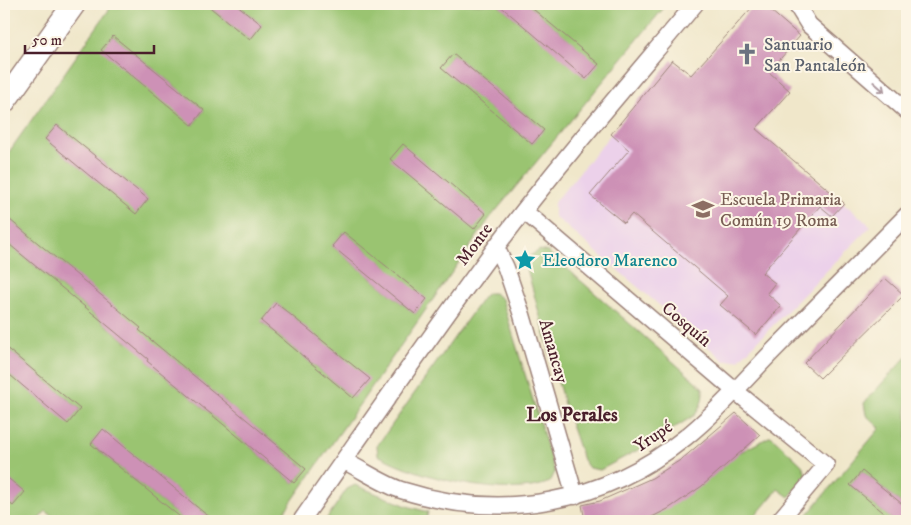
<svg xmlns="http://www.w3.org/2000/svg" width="911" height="525" viewBox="0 0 911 525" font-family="'IM FELL DW Pica',serif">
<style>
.built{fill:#ecd1ea}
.green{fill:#9ac471;stroke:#72724e;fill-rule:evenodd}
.building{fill:#cd91b6}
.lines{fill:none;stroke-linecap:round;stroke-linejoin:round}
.street-casing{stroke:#9d837a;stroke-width:19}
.secondary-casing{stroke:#9d837a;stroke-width:25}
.street{stroke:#fff;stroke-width:16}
.secondary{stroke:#fff;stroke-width:22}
.oneway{stroke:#ae9aa0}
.labels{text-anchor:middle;stroke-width:4;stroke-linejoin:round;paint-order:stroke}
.worship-label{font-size:18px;fill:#5b616d;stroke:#fcf5e5;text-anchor:start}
.education-label{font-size:18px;fill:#785e54;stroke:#fcf5e5;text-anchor:start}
.street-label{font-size:18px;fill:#4a1f2b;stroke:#fcf5e5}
.culture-label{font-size:18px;fill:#0d838f;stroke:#fcf5e5;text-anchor:start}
.quarter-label{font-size:20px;font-weight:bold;fill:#4a1f2b;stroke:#fcf5e5}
</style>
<rect width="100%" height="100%" fill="#fcf5e5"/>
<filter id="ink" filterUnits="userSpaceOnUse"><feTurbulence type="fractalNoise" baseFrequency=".02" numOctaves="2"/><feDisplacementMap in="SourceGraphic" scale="10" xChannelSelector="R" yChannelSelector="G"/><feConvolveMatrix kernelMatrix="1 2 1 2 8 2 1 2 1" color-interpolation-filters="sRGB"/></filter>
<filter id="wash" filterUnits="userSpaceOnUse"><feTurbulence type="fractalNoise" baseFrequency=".0096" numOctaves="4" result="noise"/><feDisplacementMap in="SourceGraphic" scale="20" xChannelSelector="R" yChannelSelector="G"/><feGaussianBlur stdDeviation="1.12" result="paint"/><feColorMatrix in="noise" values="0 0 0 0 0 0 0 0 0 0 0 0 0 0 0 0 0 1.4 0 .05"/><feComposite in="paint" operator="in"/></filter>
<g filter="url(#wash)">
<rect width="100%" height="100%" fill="#f0e7ca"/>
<polygon class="built" points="672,60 871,226 739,360 725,361 554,216 554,203"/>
<g class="green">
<path d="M113 4H206L250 40 262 25 236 4H498L586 78 598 64 527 4H641L645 7 648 4H667L490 218 278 521H214L103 430 91 444 185 521H58L46 511 37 521H4V499L13 506 24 492 4 475V370L68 423 80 409 4 346V240L128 343 141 329 4 215V159ZM113 36 204 110 193 125 102 50ZM453 54 544 130 532 144 442 68ZM57 125 148 199 136 213 45 139ZM344 232 426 299 415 314 332 246ZM276 303 369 379 353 398 262 322ZM159 347 306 469 294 483 147 361Z"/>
<path d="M540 250 548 252 703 388C703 399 702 405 695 415L640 449 600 470 589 468 583 460 564 404 526 265 528 257Z"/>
<path d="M488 293H494L502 299 555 472 550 482C508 500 416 477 378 455L377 446 384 436 484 296Z"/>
<polygon points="907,356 907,508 862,471 850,485 894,521 802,521 880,428 866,415 864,403"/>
<polygon points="771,436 802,465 807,476 789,497 778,489 751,521 636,521 735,455"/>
<polygon points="355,485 407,506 428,512 426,521 325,521 347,489"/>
</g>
<g id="blocks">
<g class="building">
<polygon points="206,4 236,4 262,25 250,40"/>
<polygon points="498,4 527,4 599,64 586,79"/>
<polygon points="755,4 763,4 800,36 769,72 790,91 756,129 844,203 832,216 820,206 762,273 775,283 767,293 781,306 756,335 720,305 728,296 632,214 624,223 590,195 629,150 611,134 672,60 691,75"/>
<polygon points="113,36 204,110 192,125 101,50"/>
<polygon points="453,54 544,130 532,144 441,68"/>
<polygon points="57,125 148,199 136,214 45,139"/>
<polygon points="403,144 486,214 474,229 390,159"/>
<polygon points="4,215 141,328 139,330 306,469 294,483 147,361 148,359 4,240"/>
<polygon points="344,232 427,299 415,314 332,246"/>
<polygon points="885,278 904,295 820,378 804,363"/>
<polygon points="276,303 370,379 353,398 261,321"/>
<polygon points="4,346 80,409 68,424 4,370"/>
<polygon points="736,413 760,435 702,486 668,509 644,521 585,521 582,505 600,501 652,478 682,459"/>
<polygon points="103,429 214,521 185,521 91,444"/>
<polygon points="862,471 907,508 907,521 894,521 850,485"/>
<polygon points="4,475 25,492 13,506 4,499"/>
</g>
</g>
</g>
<g filter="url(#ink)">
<use href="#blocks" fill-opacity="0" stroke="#9d837a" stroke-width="1"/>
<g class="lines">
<g class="street-casing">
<g id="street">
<polyline points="796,4 809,25 907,111"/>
<polyline points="524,211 734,390 826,465 779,521"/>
<polyline points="496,247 506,268 522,315 575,496"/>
<path d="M344 461C361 469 383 484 401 490 502 522 603 504 686 437 716 413 742 383 769 355 815 308 861 262 907 215"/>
<path d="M301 521C366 429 429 337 496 247 559 163 628 84 695 4"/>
</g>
</g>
<g class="secondary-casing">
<polyline id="secondary" points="4,102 74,4"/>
</g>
<use href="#street" class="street"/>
<use href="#secondary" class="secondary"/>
</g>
<defs><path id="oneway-shaft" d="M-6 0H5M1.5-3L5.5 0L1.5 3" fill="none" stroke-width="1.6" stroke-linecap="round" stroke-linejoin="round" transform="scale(1.25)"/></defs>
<use class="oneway" href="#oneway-shaft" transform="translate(879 87) rotate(41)"/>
</g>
<defs>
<g id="church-bare" transform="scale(1.725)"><path d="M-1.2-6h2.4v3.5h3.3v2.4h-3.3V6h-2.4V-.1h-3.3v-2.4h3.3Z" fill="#6b7280" stroke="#fcf5e5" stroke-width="2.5" paint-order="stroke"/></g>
<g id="school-bare" transform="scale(1.725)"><path d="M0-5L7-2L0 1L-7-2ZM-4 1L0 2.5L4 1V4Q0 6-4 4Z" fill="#8d6e63" stroke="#fcf5e5" stroke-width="2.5" paint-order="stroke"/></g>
<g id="sight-bare" transform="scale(1.725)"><path d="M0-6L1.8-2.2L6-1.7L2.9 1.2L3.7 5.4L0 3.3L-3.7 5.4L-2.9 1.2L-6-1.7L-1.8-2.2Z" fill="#0f9aa8" stroke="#fcf5e5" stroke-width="2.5" paint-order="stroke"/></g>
</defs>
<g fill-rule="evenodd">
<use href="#church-bare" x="747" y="54"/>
<use href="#school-bare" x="703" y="209"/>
<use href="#sight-bare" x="525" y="260"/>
</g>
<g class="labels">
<g class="worship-label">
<text x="764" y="50">Santuario<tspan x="764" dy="21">San Pantaleón</tspan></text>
</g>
<g class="education-label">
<text x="720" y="205">Escuela Primaria<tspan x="720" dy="21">Común 19 Roma</tspan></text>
</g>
<g class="street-label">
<text transform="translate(474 244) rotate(-53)" y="6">Monte</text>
<text transform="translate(687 324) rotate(40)" y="6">Cosquín</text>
<text transform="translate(554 351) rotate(74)" y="6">Amancay</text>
<text transform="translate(653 436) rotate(-34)" y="6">Yrupé</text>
</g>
<g class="culture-label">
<text x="542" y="266">Eleodoro Marenco</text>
</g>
<g class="quarter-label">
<text x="572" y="421">Los Perales</text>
</g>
</g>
<rect width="911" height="525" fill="none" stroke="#fcf5e5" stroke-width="20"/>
<path d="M25 45v8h129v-8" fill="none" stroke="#4a1f2b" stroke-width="2.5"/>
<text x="32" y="45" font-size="15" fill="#4a1f2b" stroke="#fcf5e5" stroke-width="4" paint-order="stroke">50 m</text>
</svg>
